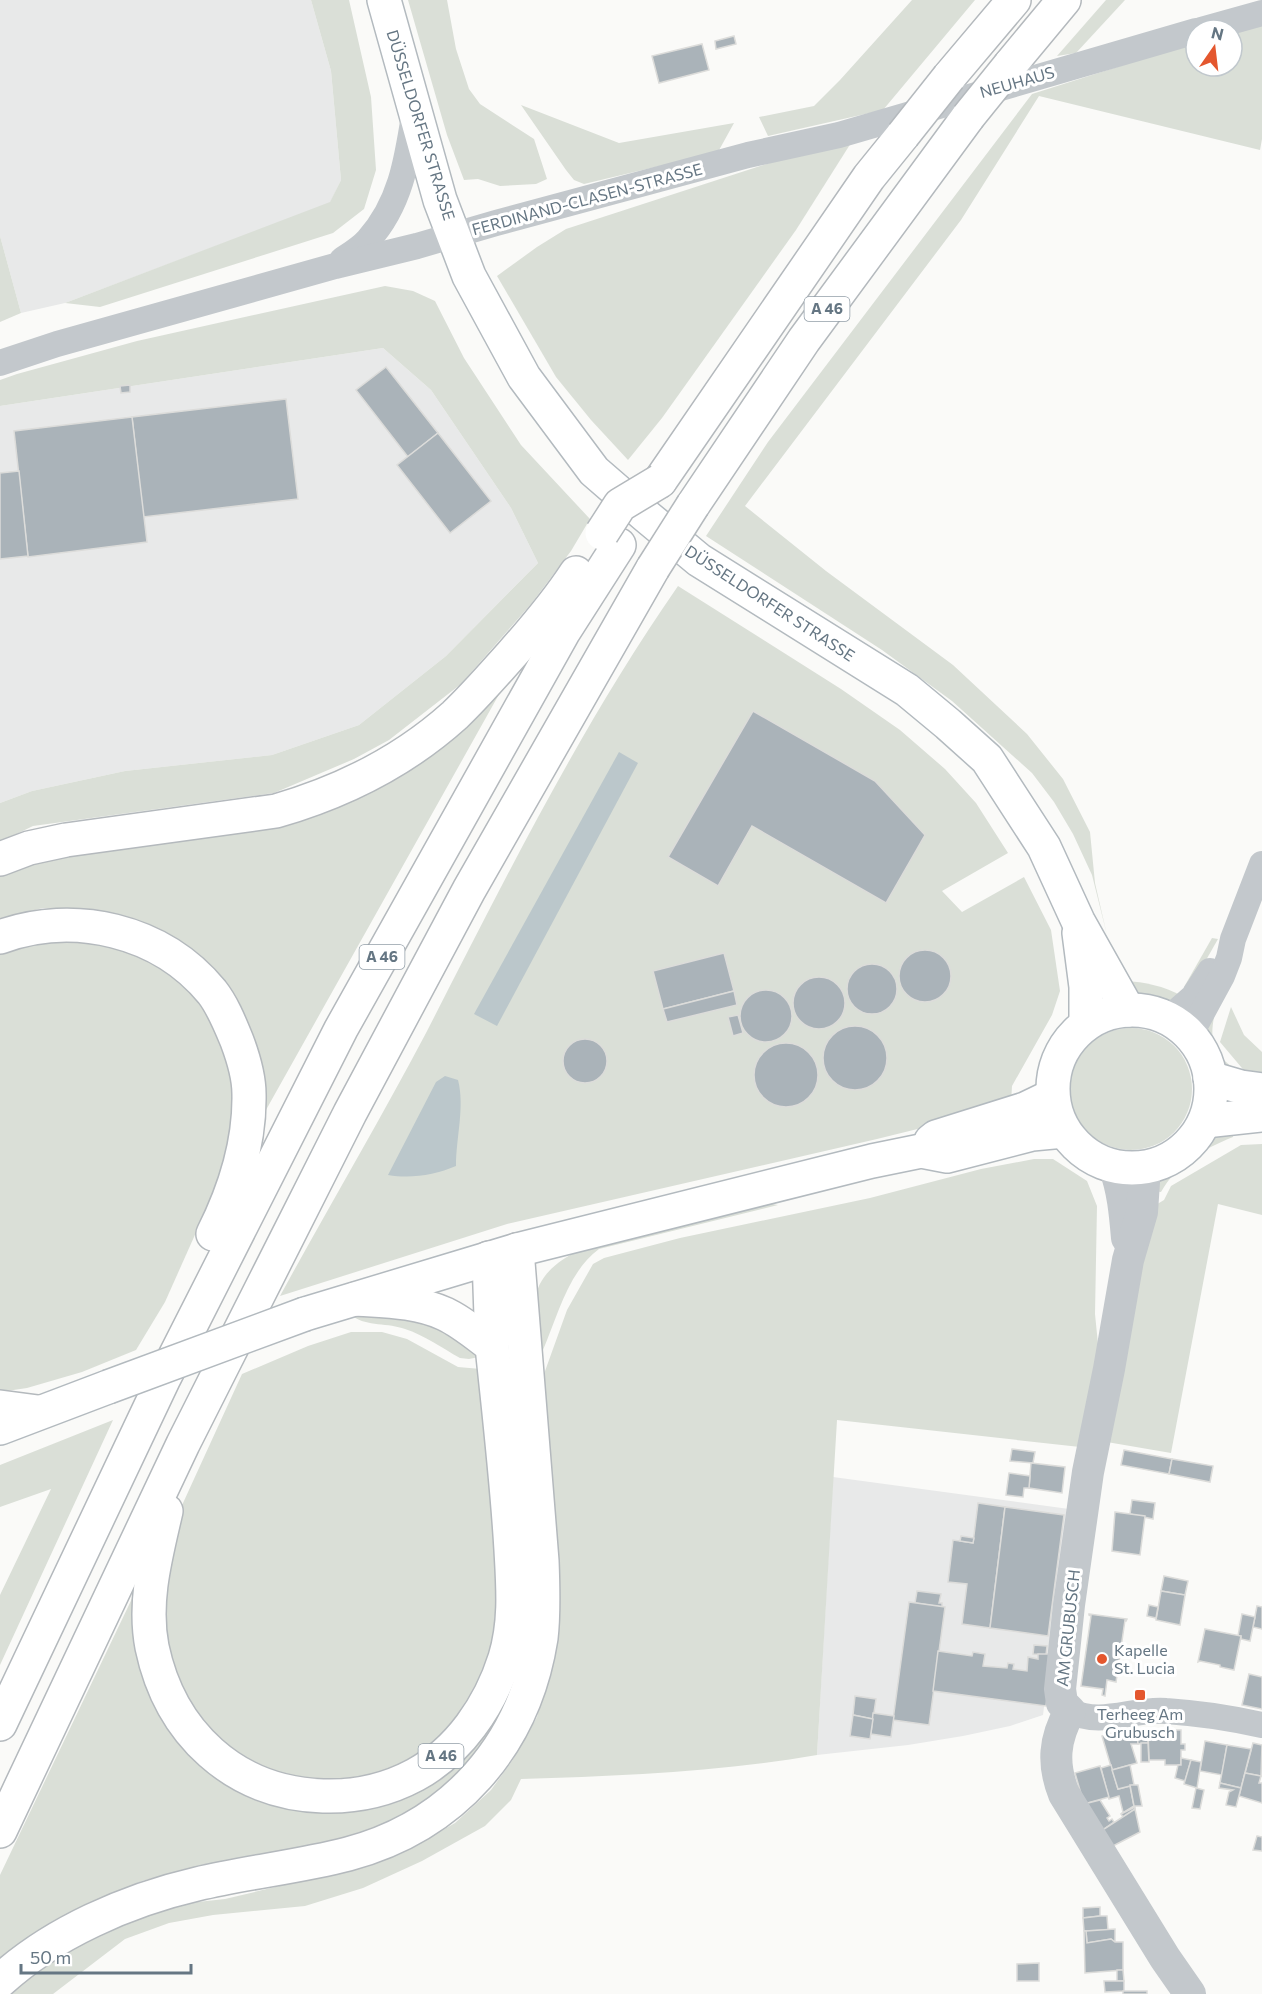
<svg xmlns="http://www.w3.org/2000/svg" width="1262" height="1994" viewBox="0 0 1262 1994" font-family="Commissioner,sans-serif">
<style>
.built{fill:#e8e9e9}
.green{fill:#dadfd7}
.water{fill:#bbc7cb}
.building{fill:#aab3b9;stroke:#dcdcda;stroke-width:1.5}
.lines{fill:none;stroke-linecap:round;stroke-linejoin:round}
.secondary-casing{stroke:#b3babf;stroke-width:36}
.motorway-casing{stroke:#b4b9bd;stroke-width:36}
.minor{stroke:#c3c8cc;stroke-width:26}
.tertiary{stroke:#c3c8cc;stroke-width:32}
.secondary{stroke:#fff;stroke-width:33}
.motorway{stroke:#fff;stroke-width:33}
.secondary-bridge-casing{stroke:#b3babf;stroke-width:36;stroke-linecap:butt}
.motorway-bridge-casing{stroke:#b4b9bd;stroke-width:36;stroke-linecap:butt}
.secondary-bridge{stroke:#fff;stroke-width:33}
.motorway-bridge{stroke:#fff;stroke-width:33}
.poi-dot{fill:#e4572e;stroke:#fff;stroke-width:2}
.labels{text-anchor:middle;stroke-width:6;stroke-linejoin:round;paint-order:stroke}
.shield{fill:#fff;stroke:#939fa8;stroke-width:1.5}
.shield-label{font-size:15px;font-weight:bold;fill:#657683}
.street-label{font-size:16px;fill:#657683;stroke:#fff}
.poi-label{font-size:16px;fill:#657683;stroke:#fff;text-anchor:start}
</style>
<rect width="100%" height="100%" fill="#fafaf8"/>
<g class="built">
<polygon points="0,0 311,0 331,71 341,180 330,203 65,303 21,313 0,236"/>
<polygon points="383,348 431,390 511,508 538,563 446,656 359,725 272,755 125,771 32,791 0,803 0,406"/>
<polygon points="833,1477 1069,1509 1043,1715 1010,1726 963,1736 908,1745 817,1755"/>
</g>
<g class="green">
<polygon points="311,0 349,0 371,97 376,170 364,209 333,233 100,307 65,303 330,202 341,180 331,71"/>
<polygon points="408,0 447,0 456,49 469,89 480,104 534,139 547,179 536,184 500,186 478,179 464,180 447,135"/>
<polygon points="912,0 975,0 883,110 768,136 759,117 814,106 840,80"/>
<polygon points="1106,0 1125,0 1076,53 1057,56"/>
<polygon points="1262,22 1262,139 1260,150 1039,96 961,220 745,506 826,571 953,665 1027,734 1063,779 1090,832 1095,883 1107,935 1092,875 1073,834 1054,802 1032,773 952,701 882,650 706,536 768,442 1032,94 1196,42 1196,66 1232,66 1232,31"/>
<polygon points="521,105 619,143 734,123 718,152 584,184 574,180 566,170"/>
<polygon points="856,135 796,230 662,418 628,460 591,420 556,377 497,276 537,247 566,229"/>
<polygon points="0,236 21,313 0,322"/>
<polygon points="385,286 413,291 435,301 464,358 521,445 590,519 571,551 531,604 461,684 389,740 354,759 274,793 33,826 0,842 0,803 32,791 125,771 272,755 359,725 446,656 538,563 511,508 431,390 383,348 0,406 0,380 17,374 137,341"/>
<path d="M678 586 841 689 900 730 945 769 976 803 1008 853 942 891 962 912 1024 877 1051 930 1060 991 1052 1015 1012 1086 1011 1103 958 1119 877 1139 507 1224 280 1296C328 1208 379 1122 426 1033 504 881 580 727 678 586Z"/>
<polygon points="511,673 257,1126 249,1042 108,914 43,908 0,919 0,866 308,812"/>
<polygon points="33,936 124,945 175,972 208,1005 230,1046 239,1127 219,1181 165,1302 136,1350 82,1372 27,1388 0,1392 0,949"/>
<polygon points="1212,938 1218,939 1189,990 1184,987"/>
<path d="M1124 981C1146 982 1163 986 1182 996 1158 1006 1138 1005 1124 981Z"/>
<polygon points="1231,1007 1244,1035 1262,1052 1262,1082 1247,1074 1220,1042"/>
<path d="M1209 1015 1214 1017C1209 1044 1215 1054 1237 1071L1217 1066C1204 1046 1201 1037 1209 1015Z"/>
<circle cx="1131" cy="1089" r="61"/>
<path d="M1233 1122V1137C1203 1149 1177 1164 1161 1192L1152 1191 1155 1180 1163 1172 1179 1162 1209 1131Z"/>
<polygon points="1262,1144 1262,1215 1218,1204 1171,1453 1101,1441 1154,1206 1164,1200 1171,1186 1241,1145"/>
<path d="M1034 1159H1053L1087 1181 1097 1206 1095 1314 1099 1354 1080 1447 837 1420 817 1755C719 1772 620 1776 521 1779L511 1800 485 1826 422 1861 363 1888 305 1906 213 1915 169 1923 125 1939 53 1994H12L45 1963 89 1937 179 1904 225 1899 326 1875 373 1861 420 1843 455 1823 491 1790 512 1761 537 1717 545 1686 540 1385 567 1310 593 1264 604 1258 680 1238 870 1198 981 1169Z"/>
<path d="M760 1202 778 1205 599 1249C568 1272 558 1315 543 1350H529C534 1294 530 1274 585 1247Z"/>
<path d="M384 1313 429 1315 479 1357 469 1359 460 1358C442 1348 424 1335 405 1329 389 1323 366 1326 354 1317Z"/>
<polygon points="351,1332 382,1332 407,1339 458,1367 481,1369 498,1568 492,1661 455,1727 401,1769 328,1785 291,1780 250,1764 208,1732 174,1685 157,1625 178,1514 242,1374 308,1346"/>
<polygon points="113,1420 0,1665 0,1595 51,1489 0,1507 0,1465"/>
<polygon points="138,1586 138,1635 227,1774 397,1789 527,1659 492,1741 411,1820 300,1853 206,1864 142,1881 87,1905 0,1962 0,1875"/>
</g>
<g class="water">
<polygon points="619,752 638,763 497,1026 474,1014"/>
<path d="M445 1076 458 1080C465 1107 456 1138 456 1166 435 1175 411 1179 388 1175L436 1082Z"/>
</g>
<g class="building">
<polygon points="734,36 736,44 716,49 715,41"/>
<polygon points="702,44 709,70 659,83 652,56"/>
<polygon points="386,367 438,433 408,457 356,390"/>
<polygon points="130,385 130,392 121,393 120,386"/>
<polygon points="286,399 298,499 143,517 132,417"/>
<polygon points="132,417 147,542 28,557 14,431"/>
<polygon points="438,433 491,501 450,533 397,465"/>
<polygon points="19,471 28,556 0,559 0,473"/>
<polygon points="753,711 875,781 925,835 886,903 752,826 718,886 668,857"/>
<circle cx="925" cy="976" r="26"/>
<polygon points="724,953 734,991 663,1009 653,971"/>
<circle cx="872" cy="989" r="25"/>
<circle cx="819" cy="1003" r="26"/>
<circle cx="766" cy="1016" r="26"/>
<polygon points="734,991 737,1005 667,1022 663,1009"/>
<polygon points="738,1015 743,1033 733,1036 728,1017"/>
<circle cx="855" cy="1058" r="32"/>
<circle cx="585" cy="1061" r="22"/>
<circle cx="786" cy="1075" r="32"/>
<polygon points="1012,1449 1035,1452 1033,1463 1010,1461"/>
<polygon points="1124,1450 1172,1459 1169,1474 1121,1465"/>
<polygon points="1172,1459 1213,1466 1210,1482 1169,1474"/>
<polygon points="1031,1463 1065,1467 1062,1493 1029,1488"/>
<polygon points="1009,1473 1030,1476 1029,1488 1024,1488 1023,1497 1006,1495"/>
<polygon points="1132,1500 1155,1503 1153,1519 1130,1514"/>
<polygon points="978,1503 1005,1507 990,1628 962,1624 967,1584 948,1582 953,1540 973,1543"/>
<polygon points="1005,1507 1064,1515 1048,1636 990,1628"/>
<polygon points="1115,1512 1145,1516 1140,1555 1112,1551"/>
<polygon points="961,1536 974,1538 973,1543 960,1541"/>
<polygon points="1164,1576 1188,1581 1185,1595 1161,1591"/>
<polygon points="917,1591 941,1594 939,1603 942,1603 942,1607 915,1603"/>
<polygon points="1161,1591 1185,1595 1180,1625 1156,1620"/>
<polygon points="909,1602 945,1607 929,1725 893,1720"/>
<polygon points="1149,1605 1158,1607 1156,1618 1147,1616"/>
<polygon points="1257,1606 1262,1607 1262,1629 1253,1627"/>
<polygon points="1089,1614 1127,1619 1126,1621 1125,1620 1116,1682 1107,1680 1105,1696 1102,1695 1103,1689 1081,1686 1091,1616 1089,1615"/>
<polygon points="1242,1614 1255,1617 1250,1641 1241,1639 1241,1636 1238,1636"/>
<polygon points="1205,1629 1241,1636 1234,1670 1220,1667 1220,1665 1200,1661 1198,1662"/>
<polygon points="1034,1645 1047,1646 1046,1655 1033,1654"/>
<polygon points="938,1651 972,1656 973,1652 985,1654 983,1666 1007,1668 1008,1663 1014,1664 1013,1669 1027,1671 1028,1657 1038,1659 1038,1654 1053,1654 1046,1706 933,1691"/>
<polygon points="1249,1674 1262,1677 1262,1709 1242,1705"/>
<polygon points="855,1696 876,1699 873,1719 853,1715"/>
<polygon points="873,1713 894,1716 891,1737 871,1734"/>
<polygon points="853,1715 873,1719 870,1739 850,1736"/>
<polygon points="1127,1729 1137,1730 1138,1744 1131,1744 1137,1763 1112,1770 1102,1736"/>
<polygon points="1137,1730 1148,1730 1148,1743 1138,1744"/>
<polygon points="1148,1730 1181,1730 1181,1744 1185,1744 1185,1750 1181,1750 1181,1765 1165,1765 1165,1760 1149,1760"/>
<polygon points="1205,1741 1227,1745 1222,1775 1200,1771"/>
<polygon points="1141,1743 1148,1743 1149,1762 1141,1762"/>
<polygon points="1253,1743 1262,1745 1261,1776 1245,1773"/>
<polygon points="1227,1745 1251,1749 1241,1788 1220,1783"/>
<polygon points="1181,1758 1191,1760 1185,1781 1175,1778 1178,1765 1181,1765"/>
<polygon points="1191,1760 1201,1762 1197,1788 1184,1784"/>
<polygon points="1111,1765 1118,1789 1130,1786 1134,1806 1121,1814 1123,1812 1119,1796 1109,1799 1101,1768"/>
<polygon points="1130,1765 1134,1785 1118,1789 1112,1770"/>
<polygon points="1100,1766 1109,1797 1084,1804 1075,1773"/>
<polygon points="1245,1773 1261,1776 1259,1783 1262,1783 1262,1803 1239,1796"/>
<polygon points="1220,1783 1241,1788 1236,1807 1226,1805 1229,1792 1233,1790 1219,1788"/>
<polygon points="1130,1785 1138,1785 1142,1806 1134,1806"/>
<polygon points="1196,1788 1204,1790 1200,1809 1192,1808"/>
<polygon points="1100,1800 1110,1816 1107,1818 1109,1821 1112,1819 1114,1822 1101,1831 1084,1804"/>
<polygon points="1135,1807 1135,1809 1123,1817 1121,1814"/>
<polygon points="1135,1809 1140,1832 1111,1847 1101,1831"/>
<polygon points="1257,1836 1262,1837 1262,1851 1253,1850"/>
<polygon points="1100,1907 1100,1916 1083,1918 1083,1908"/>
<polygon points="1100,1916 1107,1916 1108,1930 1084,1931 1083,1918"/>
<polygon points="1115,1929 1115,1942 1111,1939 1087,1943 1086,1931"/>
<polygon points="1084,1931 1086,1931 1087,1943 1111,1939 1115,1942 1123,1942 1123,1970 1085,1973"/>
<polygon points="1039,1963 1039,1981 1017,1981 1017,1964"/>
<polygon points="1117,1970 1123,1970 1124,1981 1117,1981"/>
<polygon points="1104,1981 1124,1981 1124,1991 1105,1992"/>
<rect x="1123" y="1991" width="24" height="3"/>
</g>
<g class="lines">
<g class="secondary-casing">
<g id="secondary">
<polyline points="384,0 440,200 469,276 524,377 594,471 646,516 699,560 907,690 948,724 987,759 1044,847 1078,921 1128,1010"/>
<polyline points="1079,933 1086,987 1086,1024"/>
<circle cx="1132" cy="1089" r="79"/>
<polyline points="1210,1078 1241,1087 1262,1090"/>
<polyline points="1205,1121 1262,1115"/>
<polyline points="931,1141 936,1137 1025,1109 1052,1096"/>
<polyline points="305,1314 517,1250 872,1161 921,1151 947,1156 1032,1134 1064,1131"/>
<polyline points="0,1428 108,1387"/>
</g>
</g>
<g class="motorway-casing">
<g id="motorway">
<polyline points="1010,65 1064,0"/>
<polyline points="949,77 1014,0"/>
<polyline points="660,481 869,177 903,135"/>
<polyline points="693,505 804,340 968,117"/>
<path d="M0 859 29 848 66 840 276 811C342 792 404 761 455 715 475 696 493 675 511 655 535 628 557 602 576 573"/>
<path d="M0 937C74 910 161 930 212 992 223 1006 230 1024 237 1041 243 1057 249 1076 249 1094 250 1144 235 1190 213 1234"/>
<polyline points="489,1258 492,1346"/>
<polyline points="0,1407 38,1412"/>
<path d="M166 1511C156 1555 143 1601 152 1647 170 1733 234 1793 323 1796 354 1797 387 1790 415 1775 459 1751 490 1706 505 1658 516 1622 513 1586 511 1550 507 1481 499 1414 492 1346 477 1335 462 1322 445 1314 417 1301 386 1301 356 1299"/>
<polyline points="0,1724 164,1378 341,1029 564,631 619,545"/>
<polyline points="0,1831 183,1444 350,1113 469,890 653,568"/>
<path d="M0 1981C52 1933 128 1900 197 1884 247 1872 298 1867 348 1854 453 1826 524 1746 541 1638 544 1613 543 1586 542 1561L517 1250"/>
</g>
</g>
<g class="minor">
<polyline points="1201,30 1262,13"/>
<path d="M342 260C351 254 361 248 368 240 400 205 407 161 414 116"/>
<polyline points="0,363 57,344 335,266 417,246 496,223 748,155 839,135 1196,31"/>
<polyline points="1168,1019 1193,997 1210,971"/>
<polyline points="1190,1035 1222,976 1229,958 1233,939 1262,864"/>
<path d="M1070 1711C1101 1727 1133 1708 1166 1711 1198 1713 1230 1718 1262 1725"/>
</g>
<g class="tertiary">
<path d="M1114 1166C1123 1190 1125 1214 1127 1238"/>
<path d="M1145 1167 1142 1212 1128 1260 1109 1369 1088 1472 1069 1605 1060 1689 1062 1703 1070 1711C1054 1739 1052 1764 1064 1794L1165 1958 1190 1994"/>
</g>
<use href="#secondary" class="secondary"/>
<use href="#motorway" class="motorway"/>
<g class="secondary-bridge-casing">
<polyline id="secondary-bridge" points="108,1387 305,1314"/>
</g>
<g class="motorway-bridge-casing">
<g id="motorway-bridge">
<polyline points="968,117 1010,65"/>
<polyline points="903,135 949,77"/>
<polyline points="602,533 620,505 660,481"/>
<polyline points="653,568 693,505"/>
</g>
</g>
<use href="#secondary-bridge" class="secondary-bridge"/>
<use href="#motorway-bridge" class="motorway-bridge"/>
</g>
<g class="poi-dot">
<circle cx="1102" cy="1659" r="6"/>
<rect x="1134" y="1689" width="12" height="12" rx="3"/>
</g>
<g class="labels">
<g class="shield">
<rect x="804.5" y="297" width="45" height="24" rx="4.5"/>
<rect x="359.5" y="945" width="45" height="24" rx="4.5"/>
<rect x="418.5" y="1744" width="45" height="24" rx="4.5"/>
</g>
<g class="shield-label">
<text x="827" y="314">A 46</text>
<text x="382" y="962">A 46</text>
<text x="441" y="1761">A 46</text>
</g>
<g class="street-label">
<text transform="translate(1017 82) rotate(-16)" y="6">NEUHAUS</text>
<text transform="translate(421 125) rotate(73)" y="6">DÜSSELDORFER STRASSE</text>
<text transform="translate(587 199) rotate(-15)" y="6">FERDINAND-CLASEN-STRASSE</text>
<text transform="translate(770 603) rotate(33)" y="6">DÜSSELDORFER STRASSE</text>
<text transform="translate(1068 1628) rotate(-84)" y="6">AM GRUBUSCH</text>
</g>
<g class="poi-label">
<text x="1114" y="1656">Kapelle<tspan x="1114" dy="18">St. Lucia</tspan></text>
<text x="1140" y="1720" text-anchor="middle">Terheeg Am<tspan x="1140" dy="18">Grubusch</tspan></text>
</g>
</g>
<g transform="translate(1214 48) rotate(14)"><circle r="28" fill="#ffffff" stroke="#c1c8cd" stroke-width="1.5"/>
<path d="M0-4.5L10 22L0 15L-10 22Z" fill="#e4572e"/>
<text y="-9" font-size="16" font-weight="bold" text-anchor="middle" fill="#657683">N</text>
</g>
<path d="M21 1964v9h170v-9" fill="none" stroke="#657683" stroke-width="3"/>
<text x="30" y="1964" font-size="18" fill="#657683" stroke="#ffffff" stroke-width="4.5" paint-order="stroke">50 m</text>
</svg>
